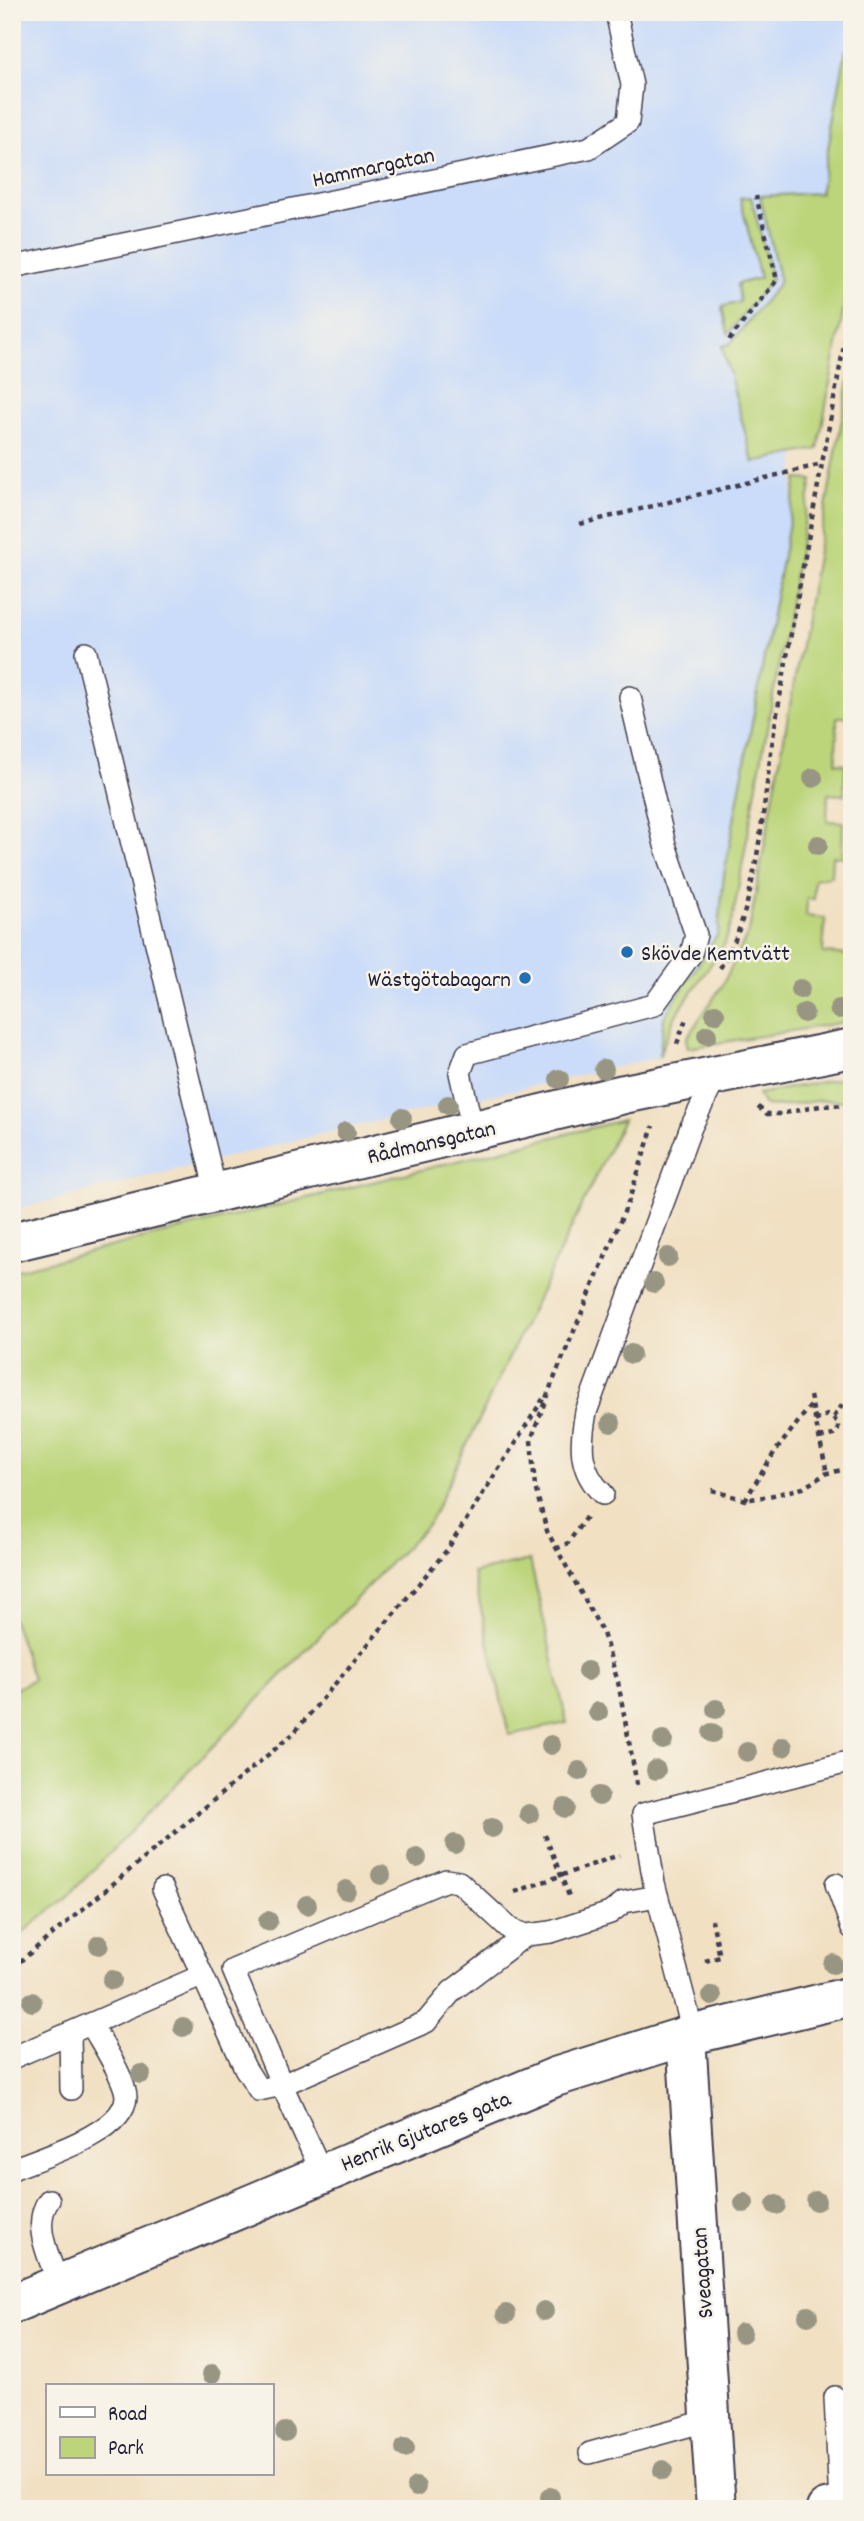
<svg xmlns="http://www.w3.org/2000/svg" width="864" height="2521" viewBox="0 0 864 2521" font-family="Dekko,sans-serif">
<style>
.built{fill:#cadcf9}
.green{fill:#bcd57a;stroke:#6f7c5a;stroke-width:2}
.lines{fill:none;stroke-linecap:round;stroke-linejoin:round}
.service-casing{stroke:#413e4f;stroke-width:24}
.minor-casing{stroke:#413e4f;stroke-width:42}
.path{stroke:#413e4f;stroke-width:4.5;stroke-dasharray:5 5;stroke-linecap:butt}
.service{stroke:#fff;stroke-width:21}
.minor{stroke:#fff;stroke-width:38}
.tree{fill:#989582}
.poi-dot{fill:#1f6fb2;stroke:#f7f3e8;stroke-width:2.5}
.labels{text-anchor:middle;stroke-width:5;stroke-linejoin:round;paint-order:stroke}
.street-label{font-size:23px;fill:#22223b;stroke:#f7f3e8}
.poi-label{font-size:23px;fill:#22223b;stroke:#f7f3e8;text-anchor:start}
</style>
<rect width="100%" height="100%" fill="#f7f3e8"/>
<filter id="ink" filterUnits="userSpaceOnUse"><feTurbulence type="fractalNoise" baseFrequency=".0143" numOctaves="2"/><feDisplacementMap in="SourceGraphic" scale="14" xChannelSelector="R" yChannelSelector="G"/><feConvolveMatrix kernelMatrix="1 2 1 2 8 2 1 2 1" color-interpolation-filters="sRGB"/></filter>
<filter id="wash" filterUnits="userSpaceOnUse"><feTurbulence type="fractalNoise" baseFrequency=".00686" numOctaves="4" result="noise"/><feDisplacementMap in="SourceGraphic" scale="28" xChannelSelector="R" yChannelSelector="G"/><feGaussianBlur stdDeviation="1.57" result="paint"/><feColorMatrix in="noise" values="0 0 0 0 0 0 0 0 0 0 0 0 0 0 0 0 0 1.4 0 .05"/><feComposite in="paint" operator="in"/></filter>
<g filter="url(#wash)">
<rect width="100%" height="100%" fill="#f1e0c2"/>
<polygon class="built" points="12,12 852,12 852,51 846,50 820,194 789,530 724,875 718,934 664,1017 659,1057 329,1132 12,1210"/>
<g class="green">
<polygon points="846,50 852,51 852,263 818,449 753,462 722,346 730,344 780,282 760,196 820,193"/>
<polygon points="751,197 772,279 728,334 722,307 740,302 737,284 760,278 740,198"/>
<polygon points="852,364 852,560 847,577 852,578 852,598 843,598 842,619 852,620 849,717 837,717 836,763 845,764 844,795 828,794 827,821 843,822 842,857 832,856 831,876 814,879 814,899 807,899 806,916 825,918 823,953 852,955 852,1021 688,1048 686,1039 723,984 749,931"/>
<polygon points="797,479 812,480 732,922 724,945 674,1018 659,1057 664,1017 718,934 724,875"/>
<polygon points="852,1076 852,1101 823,1100 775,1107 764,1105 758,1094"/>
<polygon points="623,1120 430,1522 67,1897 12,1941 12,1691 33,1679 12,1617 12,1271"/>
<polygon points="530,1560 567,1723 509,1735 473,1573"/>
</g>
</g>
<g filter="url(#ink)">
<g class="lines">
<g class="service-casing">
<g id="service">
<polyline points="12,267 589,148 628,122 632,85 616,12"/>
<polyline points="86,653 216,1192"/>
<polyline points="473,1131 460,1073 467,1054 654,1005 691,954 696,935 665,845 630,697"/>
<path d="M603 1494C578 1470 580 1444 586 1412L691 1127 717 1075"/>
<polyline points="836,1884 852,1928"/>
<polyline points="163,1889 245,2068 259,2090 282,2085 322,2173"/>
<polyline points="526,1935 452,1991 426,2022 282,2085 233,1970 446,1880 459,1882 510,1929 526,1935 551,1932 610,1913 624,1902 657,1896"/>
<polyline points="70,2033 71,2089"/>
<polyline points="686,2036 689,2017 654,1883 643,1814 852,1761"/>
<polyline points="12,2058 201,1976"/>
<path d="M12 2169C42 2157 124 2133 126 2097 126 2079 100 2041 91 2024"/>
<path d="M49 2200C31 2225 50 2258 59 2285"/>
<polyline points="835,2397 840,2506"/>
<polyline points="590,2453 710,2420"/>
</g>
</g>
<g class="minor-casing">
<g id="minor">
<polyline points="12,1242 624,1094 852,1048"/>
<polyline points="686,2036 716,2509"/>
<polyline points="12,2304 555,2077 686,2036 852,1996"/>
<polyline points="826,2509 852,2503"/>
</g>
</g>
<g class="path">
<polyline points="729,340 777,280 756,196"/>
<polyline points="580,524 822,464"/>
<path d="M720 968C759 911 763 795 775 726 799 584 826 443 852 302"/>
<polyline points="677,1044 687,1016"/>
<polyline points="758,1107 767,1114 780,1114 820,1106 852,1105"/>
<polyline points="810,1396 827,1473"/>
<polyline points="834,1417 845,1401 852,1403"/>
<polyline points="815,1421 827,1415 838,1422 838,1430 833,1435 819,1438"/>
<polyline points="712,1490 745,1500 769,1496 803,1488 827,1473 852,1468"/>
<polyline points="745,1500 774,1453 812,1404"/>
<polyline points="556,1549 568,1543 586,1517"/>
<polyline points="637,1785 618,1682 603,1633 547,1531 535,1487 531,1440 548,1393 629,1200 653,1126"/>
<polyline points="545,1835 569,1896"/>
<polyline points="515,1892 619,1855"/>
<polyline points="705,1961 720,1957 712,1920"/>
<polyline points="12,1968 293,1734 447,1550 543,1399"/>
</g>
<use href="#service" class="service"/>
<use href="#minor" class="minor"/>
</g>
<g class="tree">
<circle cx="813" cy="778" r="10"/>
<circle cx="818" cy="845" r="10"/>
<circle cx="800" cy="989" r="10"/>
<circle cx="839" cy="1009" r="10"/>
<circle cx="804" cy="1013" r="10"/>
<circle cx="715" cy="1014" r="10"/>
<circle cx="707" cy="1035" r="10"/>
<circle cx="604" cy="1069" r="10"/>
<circle cx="559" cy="1079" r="10"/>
<circle cx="448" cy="1105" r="10"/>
<circle cx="402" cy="1118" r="10"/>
<circle cx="346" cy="1132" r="10"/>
<circle cx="668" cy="1257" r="10"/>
<circle cx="654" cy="1283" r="10"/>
<circle cx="631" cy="1354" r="10"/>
<circle cx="611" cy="1423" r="10"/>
<circle cx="587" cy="1671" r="10"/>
<circle cx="716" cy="1709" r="10"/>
<circle cx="598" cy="1712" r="10"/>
<circle cx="712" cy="1733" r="10"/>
<circle cx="663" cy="1740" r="10"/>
<circle cx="551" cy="1745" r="10"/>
<circle cx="783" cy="1747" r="10"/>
<circle cx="747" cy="1752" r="10"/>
<circle cx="656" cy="1770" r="10"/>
<circle cx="579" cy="1771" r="10"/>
<circle cx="599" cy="1796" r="10"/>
<circle cx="565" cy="1808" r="10"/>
<circle cx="529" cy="1814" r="10"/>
<circle cx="492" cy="1828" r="10"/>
<circle cx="455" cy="1844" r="10"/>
<circle cx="417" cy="1858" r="10"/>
<circle cx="381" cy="1875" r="10"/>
<circle cx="346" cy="1890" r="10"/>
<circle cx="307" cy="1905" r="10"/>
<circle cx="268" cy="1921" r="10"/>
<circle cx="99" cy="1945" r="10"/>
<circle cx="833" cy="1964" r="10"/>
<circle cx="112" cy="1980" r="10"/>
<circle cx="712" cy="1996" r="10"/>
<circle cx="32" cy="2002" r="10"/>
<circle cx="183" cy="2027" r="10"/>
<circle cx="141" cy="2074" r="10"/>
<circle cx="816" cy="2201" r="10"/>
<circle cx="744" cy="2203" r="10"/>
<circle cx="776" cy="2205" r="10"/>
<circle cx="544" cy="2311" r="10"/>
<circle cx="506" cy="2314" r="10"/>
<circle cx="808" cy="2316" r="10"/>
<circle cx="742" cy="2333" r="10"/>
<circle cx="212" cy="2374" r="10"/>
<circle cx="285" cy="2432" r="10"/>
<circle cx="405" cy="2448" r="10"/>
<circle cx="663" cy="2470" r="10"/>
<circle cx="416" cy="2487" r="10"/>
<circle cx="550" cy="2497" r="10"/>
</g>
</g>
<g class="poi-dot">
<circle cx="627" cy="952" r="7"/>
<circle cx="525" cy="978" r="7"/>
</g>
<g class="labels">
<g class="street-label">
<text transform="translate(373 166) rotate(-12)" y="8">Hammargatan</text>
<text transform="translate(431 1141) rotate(-13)" y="8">Rådmansgatan</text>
<text transform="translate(425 2130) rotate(-22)" y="8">Henrik Gjutares gata</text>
<text transform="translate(701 2273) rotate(-94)" y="8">Sveagatan</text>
</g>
<g class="poi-label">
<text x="641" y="960">Skövde Kemtvätt</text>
<text x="511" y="986" text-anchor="end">Wästgötabagarn</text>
</g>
</g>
<rect width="864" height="2521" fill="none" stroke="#f7f3e8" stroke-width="42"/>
<rect x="46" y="2384" width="228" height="91" fill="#f7f3e8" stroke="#a29fa3" stroke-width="2"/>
<rect x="60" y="2407" width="35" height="10" fill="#ffffff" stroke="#a29fa3" stroke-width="2"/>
<text x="108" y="2420" font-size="21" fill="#22223b">Road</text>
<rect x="60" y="2437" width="35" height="21" fill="#bcd57a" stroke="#a29fa3" stroke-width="2"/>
<text x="108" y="2454" font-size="21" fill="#22223b">Park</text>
</svg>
